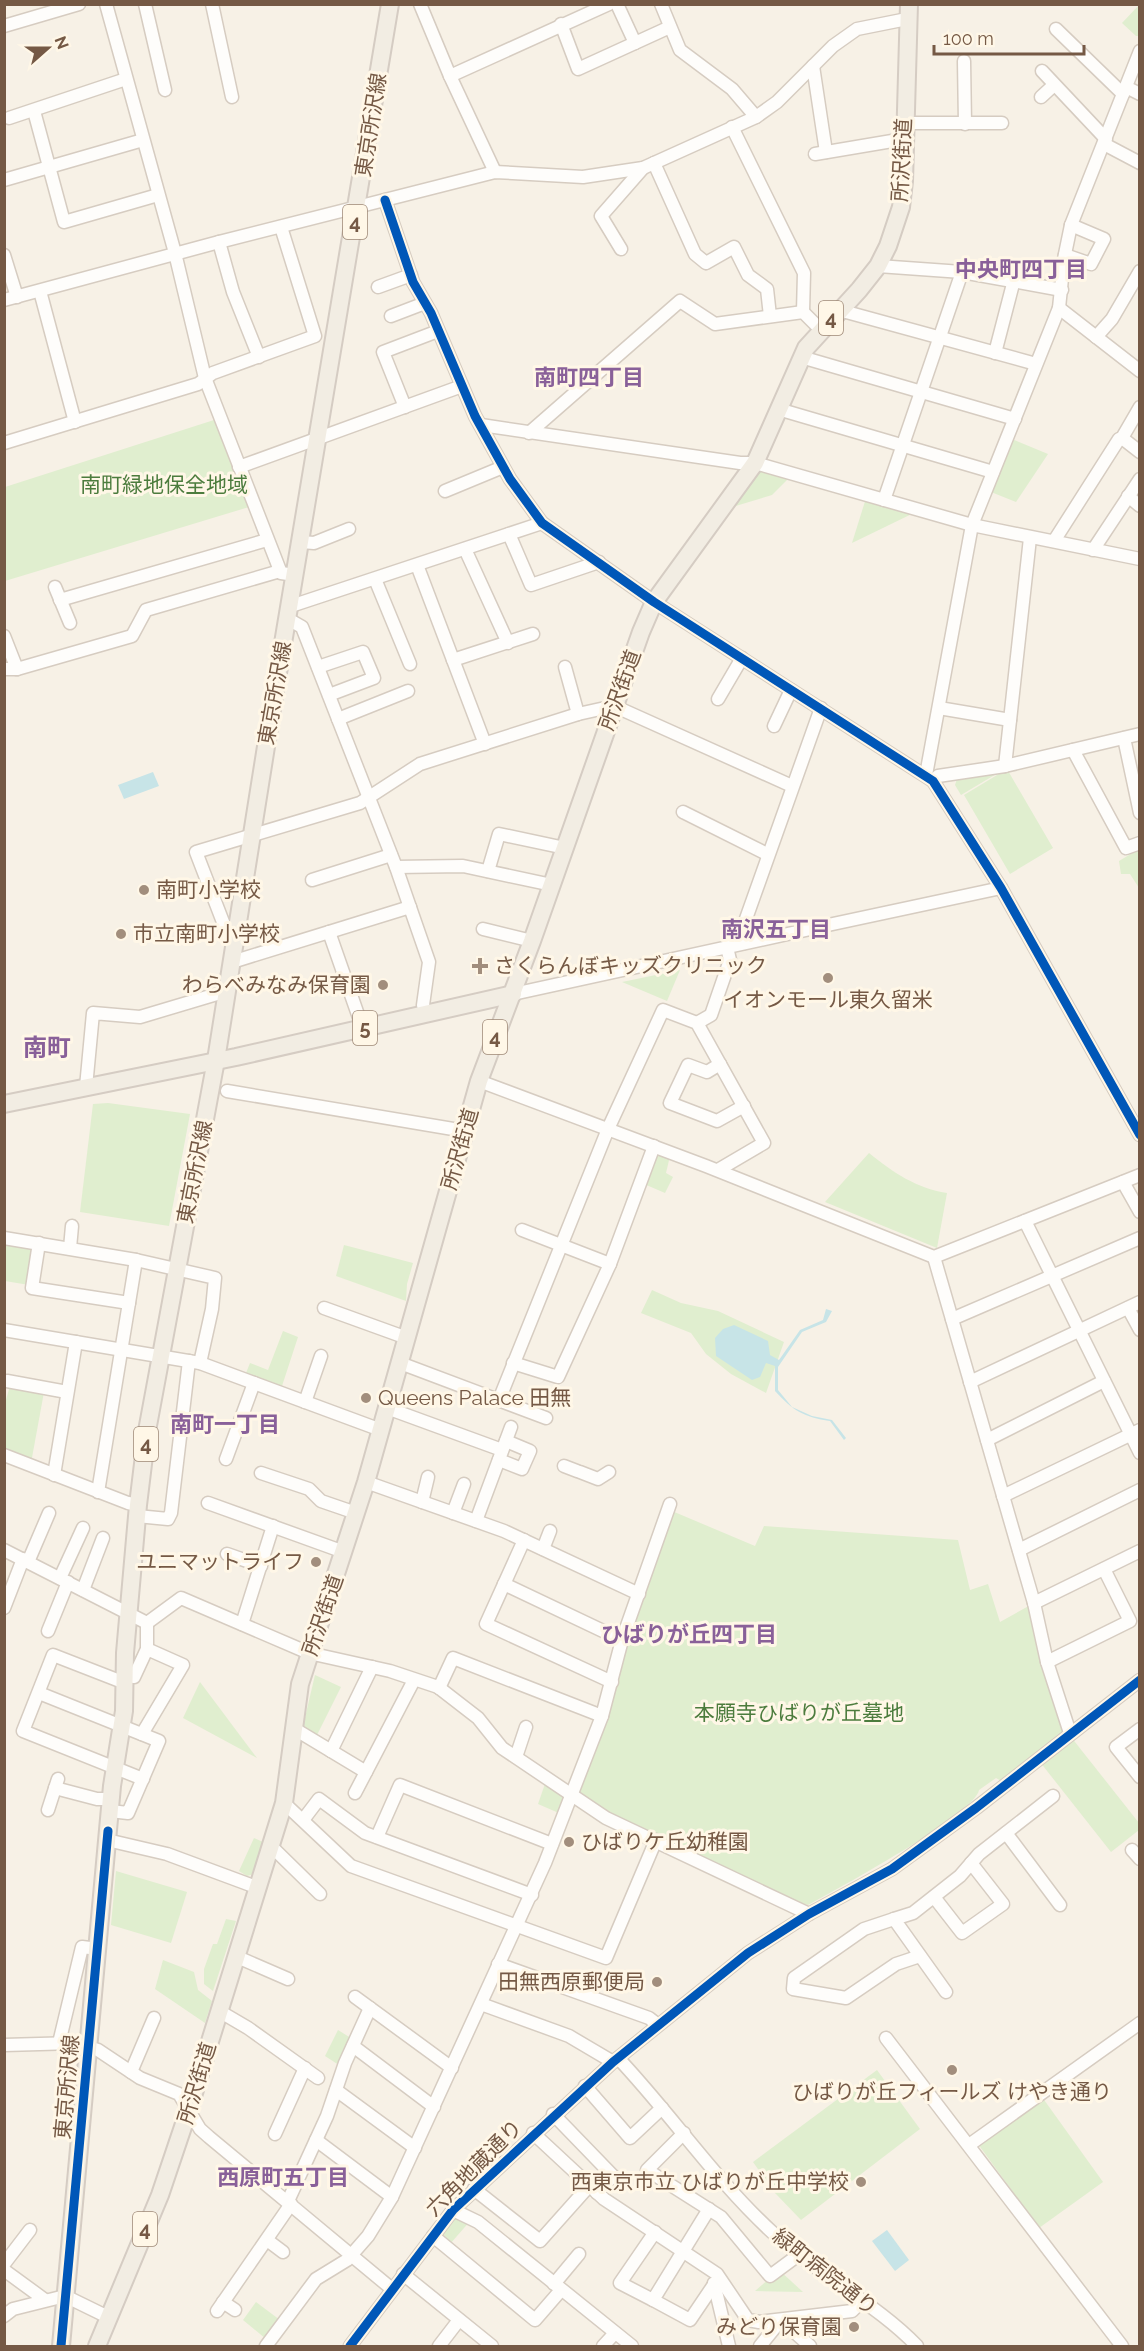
<svg xmlns="http://www.w3.org/2000/svg" width="1144" height="2351" viewBox="0 0 1144 2351" font-family="Raleway,'Noto Sans JP',sans-serif">
<style>
.green{fill:#e0eecf}
.water{fill:#c7e4e7}
.lines{fill:none;stroke-linecap:round;stroke-linejoin:round}
.minor-casing{stroke:#d6ccc1;stroke-width:15}
.major-casing{stroke:#d5ccc3;stroke-width:20}
.minor{stroke:#fefdfb;stroke-width:12}
.major{stroke:#f2ede3;stroke-width:16}
.cycleway-casing{stroke:#fff7e7;stroke-width:13}
.cycleway{stroke:#0057b8;stroke-width:9}
.poi-dot{fill:#a28e7d;stroke:#fff7e7;stroke-width:2}
.labels{text-anchor:middle;stroke-width:6;stroke-linejoin:round;paint-order:stroke}
.shield{fill:#fff7e7;stroke:#9e8876;stroke-width:1.5}
.shield-label{font-size:20px;font-weight:bold;fill:#755945}
.street-label{font-size:21px;fill:#755945;stroke:#fff7e7}
.park-label{font-size:21px;fill:#4c7c3d;stroke:#fff7e7}
.poi-label{font-size:21px;fill:#755945;stroke:#fff7e7;text-anchor:start}
.neighbourhood-label{font-size:22px;font-weight:bold;fill:#896099;stroke:#fff7e7}
.quarter-label{font-size:24px;font-weight:bold;fill:#896099;stroke:#fff7e7}
</style>
<rect width="100%" height="100%" fill="#f7f1e6"/>
<g class="green">
<polygon points="1139,5 1139,36 1136,36 1122,23"/>
<polygon points="214,420 249,507 5,581 5,487"/>
<polygon points="1007,437 1048,454 1016,502 986,490"/>
<polygon points="755,463 793,474 772,495 719,511"/>
<polygon points="867,495 920,510 852,543"/>
<polygon points="1007,769 1053,848 1010,874 964,795"/>
<polygon points="1003,770 961,795 955,785 957,779"/>
<polygon points="1139,849 1139,888 1130,874 1121,874 1119,861"/>
<polygon points="680,970 667,1001 622,982"/>
<polygon points="108,1103 190,1114 169,1226 80,1212 93,1104"/>
<polygon points="657,1150 670,1156 666,1173 673,1177 665,1193 644,1184"/>
<path d="M869 1153C894 1173 916 1188 947 1193L937 1248 825 1202Z"/>
<polygon points="4,1241 36,1245 29,1285 5,1281"/>
<polygon points="344,1245 413,1263 407,1284 406,1301 336,1276"/>
<polygon points="652,1290 681,1303 718,1311 784,1342 766,1393 731,1374 706,1354 691,1333 641,1313"/>
<polygon points="283,1331 298,1337 282,1386 246,1373 250,1363 268,1370"/>
<polygon points="10,1386 44,1392 31,1463 5,1453 5,1403"/>
<path d="M672 1511 755 1546 764 1526 958 1540 970 1590 988 1584 1000 1622 1034 1603 1070 1733 1003 1782 996 1778 979 1790C975 1814 836 1890 808 1905L791 1900 625 1824 574 1793 628 1631Z"/>
<polygon points="315,1675 341,1687 317,1735 303,1726"/>
<polygon points="200,1682 257,1758 183,1718"/>
<polygon points="1071,1737 1139,1823 1139,1830 1111,1852 1040,1762"/>
<polygon points="546,1781 567,1794 561,1814 538,1804"/>
<polygon points="254,1838 263,1842 254,1874 247,1876 239,1871"/>
<polygon points="116,1871 187,1892 171,1943 111,1925"/>
<polygon points="226,1919 236,1921 213,1991 204,1984 204,1969 213,1944 217,1944"/>
<polygon points="163,1960 194,1972 198,1990 212,2001 205,2023 155,1989"/>
<polygon points="338,2030 354,2040 342,2067 325,2056"/>
<polygon points="877,2070 920,2129 801,2220 775,2193 753,2162"/>
<polygon points="1042,2097 1103,2182 1039,2228 978,2144"/>
<polygon points="458,2210 471,2220 450,2244 439,2236"/>
<polygon points="779,2270 803,2292 755,2291"/>
<polygon points="256,2302 280,2320 266,2339 243,2320"/>
</g>
<g class="water">
<polygon points="153,772 159,786 124,799 118,785"/>
<path d="M826 1309 832 1311 826 1322 802 1332 778 1367V1390L792 1407 812 1416 832 1420 846 1438 844 1440 830 1421C804 1417 793 1411 775 1391V1366L766 1363 760 1377 752 1380 716 1356 715 1338 723 1329 734 1325 768 1341 770 1355 779 1360 800 1330 823 1320Z"/>
<polygon points="887,2230 909,2260 895,2271 872,2241"/>
</g>
<g class="lines">
<g class="minor-casing">
<g id="minor">
<polyline points="106,4 175,253 205,378 281,573 295,575"/>
<polyline points="145,4 165,90"/>
<polyline points="212,4 232,97"/>
<polyline points="420,4 450,76 495,172"/>
<polyline points="617,4 635,43"/>
<polyline points="661,4 680,50 732,89 756,117"/>
<polyline points="561,24 578,69 670,27"/>
<polyline points="4,26 79,4"/>
<polyline points="1056,29 1123,94"/>
<polyline points="964,61 965,124"/>
<polyline points="813,66 826,152"/>
<polyline points="1042,71 1106,139"/>
<polyline points="450,76 609,4"/>
<polyline points="1126,87 1140,94"/>
<polyline points="1041,97 1054,85"/>
<polyline points="34,111 64,222 158,195"/>
<polyline points="9,118 126,79"/>
<polyline points="904,123 1002,123"/>
<polyline points="732,127 804,273 803,312"/>
<polyline points="1104,144 1140,163"/>
<polyline points="815,154 904,139"/>
<polyline points="654,163 695,254 706,263 734,247 748,275 767,289 770,316"/>
<polyline points="4,180 143,140"/>
<polyline points="385,200 413,282 431,313 475,416 510,479 542,523 654,602 933,781 1001,888 1140,1135"/>
<polyline points="219,242 233,292 259,357"/>
<polyline points="621,249 601,216 643,168"/>
<polyline points="4,255 17,297"/>
<polyline points="1065,255 1091,264 1104,239 1071,225"/>
<polyline points="878,266 962,272 1062,290"/>
<polyline points="378,287 411,275"/>
<polyline points="40,291 75,422"/>
<polyline points="4,300 219,242 495,172 583,177 643,168 756,117 777,102 833,46 857,29 907,19"/>
<polyline points="1059,308 1140,371"/>
<polyline points="839,310 1036,364"/>
<polyline points="391,316 425,303"/>
<polyline points="1096,337 1112,319 1140,271"/>
<polyline points="995,353 1014,280"/>
<polyline points="801,357 1015,419"/>
<polyline points="405,407 383,352 438,331"/>
<polyline points="778,409 993,472"/>
<polyline points="481,425 740,463 755,463 972,525 1140,559"/>
<polyline points="529,433 680,301 715,324 803,312 820,329"/>
<polyline points="1122,438 1140,452"/>
<polyline points="4,443 198,384 213,373 315,336 281,227"/>
<polyline points="239,467 462,386"/>
<polyline points="445,491 503,467"/>
<polyline points="1128,496 1140,506"/>
<polyline points="884,500 962,272"/>
<polyline points="509,534 531,585 599,562"/>
<polyline points="1054,541 1119,439 1122,438 1140,407"/>
<polyline points="301,542 314,543 349,529"/>
<polyline points="465,549 508,643"/>
<polyline points="1093,550 1140,479"/>
<polyline points="417,565 485,744"/>
<polyline points="375,579 410,664"/>
<polyline points="55,587 70,623"/>
<polyline points="60,600 267,540"/>
<polyline points="291,606 542,523"/>
<polyline points="288,619 302,627 396,867 429,962 423,1005 426,1014"/>
<polyline points="4,636 17,669"/>
<polyline points="453,660 533,634"/>
<polyline points="318,667 363,652 374,678 329,695"/>
<polyline points="565,667 578,714"/>
<polyline points="4,669 17,669 132,636 146,610 280,571"/>
<polyline points="718,699 742,658"/>
<polyline points="939,708 1010,720"/>
<polyline points="338,719 408,691"/>
<polyline points="774,726 791,690"/>
<polyline points="1124,738 1140,813"/>
<polyline points="1073,750 1126,848 1140,843"/>
<polyline points="1005,766 1030,538"/>
<polyline points="926,775 972,525 1059,308 1064,259 1071,225 1140,51"/>
<polyline points="933,781 938,776 1005,766 1140,734"/>
<polyline points="683,812 767,854"/>
<polyline points="396,867 463,866 552,885"/>
<polyline points="488,871 499,834 565,848"/>
<polyline points="312,880 391,855"/>
<polyline points="828,925 1001,888"/>
<polyline points="483,929 532,941"/>
<polyline points="329,932 363,1029"/>
<polyline points="744,943 742,930 821,708"/>
<polyline points="233,948 196,852 360,803 420,764 578,714 614,706 792,786"/>
<polyline points="232,962 410,907"/>
<polyline points="513,994 815,928"/>
<polyline points="697,1023 711,1015 730,960 727,947"/>
<polyline points="720,1064 707,1072 688,1065 670,1103 717,1121 744,1106"/>
<polyline points="479,1081 706,1166 934,1257 1140,1175"/>
<polyline points="86,1087 93,1013 140,1017 227,991"/>
<polyline points="227,1091 465,1131"/>
<polyline points="1123,1182 1140,1212"/>
<polyline points="1025,1221 1140,1453"/>
<polyline points="522,1230 610,1264"/>
<polyline points="4,1238 136,1260 215,1278 212,1309 200,1363"/>
<polyline points="39,1243 32,1288 129,1303"/>
<polyline points="70,1248 72,1226"/>
<polyline points="934,1257 1034,1603 1047,1662 1070,1733"/>
<polyline points="324,1308 407,1338"/>
<polyline points="1128,1308 1140,1330"/>
<polyline points="952,1319 1140,1238"/>
<polyline points="4,1330 200,1363 381,1430"/>
<polyline points="400,1363 546,1418"/>
<polyline points="513,1363 558,1377 610,1264 654,1146"/>
<polyline points="7,1381 67,1392"/>
<polyline points="970,1382 1140,1302"/>
<polyline points="499,1400 608,1129 663,1010 697,1023 764,1143 718,1170"/>
<polyline points="305,1402 321,1356"/>
<polyline points="387,1408 502,1450"/>
<polyline points="987,1440 1104,1381"/>
<polyline points="4,1455 128,1503 138,1505"/>
<polyline points="226,1459 254,1383"/>
<polyline points="499,1460 522,1469 530,1451 506,1441"/>
<polyline points="564,1466 577,1471"/>
<polyline points="580,1472 598,1479 609,1472"/>
<polyline points="261,1473 309,1489 321,1501 356,1513"/>
<polyline points="54,1475 76,1342"/>
<polyline points="366,1482 504,1531 639,1594"/>
<polyline points="98,1492 136,1260"/>
<polyline points="1003,1496 1140,1430"/>
<polyline points="422,1502 428,1477"/>
<polyline points="208,1503 344,1552"/>
<polyline points="453,1513 464,1484"/>
<polyline points="137,1516 168,1519 171,1513 189,1361"/>
<polyline points="476,1521 511,1427"/>
<polyline points="524,1540 486,1624 612,1682"/>
<polyline points="543,1549 550,1531"/>
<polyline points="4,1550 147,1623"/>
<polyline points="1019,1550 1140,1490"/>
<polyline points="227,1554 261,1566"/>
<polyline points="28,1562 49,1513"/>
<polyline points="60,1578 83,1528"/>
<polyline points="504,1584 622,1640"/>
<polyline points="83,1590 103,1538"/>
<polyline points="1034,1603 1140,1551"/>
<polyline points="4,1608 23,1559"/>
<polyline points="147,1623 181,1598 309,1653 390,1671 438,1687 478,1718 502,1748 606,1818 809,1914"/>
<polyline points="242,1624 273,1526"/>
<polyline points="48,1631 68,1582"/>
<polyline points="1047,1662 1130,1621 1104,1569"/>
<polyline points="125,1676 134,1677 147,1649 147,1623"/>
<polyline points="125,1683 53,1655 23,1731 143,1779"/>
<polyline points="439,1688 453,1658 602,1716"/>
<polyline points="39,1693 159,1741 128,1813 110,1811"/>
<polyline points="293,1728 366,1772"/>
<polyline points="1140,1729 1116,1747 1140,1777"/>
<polyline points="142,1734 183,1665 147,1649"/>
<polyline points="331,1751 372,1667"/>
<polyline points="516,1757 526,1727"/>
<polyline points="55,1788 97,1799 111,1799"/>
<polyline points="355,1793 414,1680"/>
<polyline points="284,1803 351,1866 606,1958 656,1840"/>
<polyline points="48,1810 58,1779"/>
<polyline points="303,1820 319,1799 365,1833 532,1895"/>
<polyline points="1006,1833 1060,1905"/>
<polyline points="377,1837 400,1785 552,1844"/>
<polyline points="107,1840 167,1854 256,1887"/>
<polyline points="270,1845 320,1894"/>
<polyline points="1132,1850 1140,1859"/>
<polyline points="934,1897 962,1933 1003,1904 971,1863"/>
<polyline points="894,1919 864,1929 794,1978 793,1989 846,1998 896,1964 920,1956"/>
<polyline points="235,1956 288,1979"/>
<polyline points="498,1964 649,2018 658,2025"/>
<polyline points="946,1992 894,1919 913,1913 960,1876 979,1854 1053,1796"/>
<polyline points="355,1997 452,2068"/>
<polyline points="481,2004 569,2036 613,2062"/>
<polyline points="219,2011 248,2028 318,2078"/>
<polyline points="886,2038 1122,2346"/>
<polyline points="59,2043 82,1947 98,1949"/>
<polyline points="4,2045 75,2043 98,2050 140,2078 179,2094 200,2129 209,2137 392,2289"/>
<polyline points="353,2046 434,2107"/>
<path d="M618 2058C671 2114 716 2181 773 2233 817 2274 878 2305 917 2346"/>
<polyline points="131,2072 154,2018"/>
<polyline points="585,2086 630,2138 662,2108"/>
<polyline points="336,2090 415,2148"/>
<polyline points="553,2114 613,2176 597,2193"/>
<polyline points="533,2133 604,2199 717,2274 748,2320 759,2322 852,2311 861,2302"/>
<polyline points="684,2133 647,2170 721,2217 770,2276 797,2256"/>
<polyline points="275,2134 305,2068"/>
<polyline points="316,2140 392,2197"/>
<polyline points="969,2145 1140,2023"/>
<polyline points="474,2189 540,2241 589,2186"/>
<polyline points="288,2201 327,2116 345,2063 370,2008"/>
<polyline points="709,2209 653,2300 690,2320 713,2286"/>
<polyline points="453,2210 478,2222 632,2346"/>
<polyline points="433,2236 535,2320 561,2290"/>
<polyline points="267,2240 283,2252"/>
<polyline points="4,2264 30,2230"/>
<polyline points="4,2270 45,2300"/>
<polyline points="403,2274 492,2346"/>
<polyline points="714,2283 729,2346"/>
<polyline points="554,2284 579,2254"/>
<polyline points="653,2300 620,2283 655,2232"/>
<polyline points="223,2302 235,2310"/>
<polyline points="217,2311 291,2204"/>
<polyline points="4,2316 13,2309 65,2296 108,2317"/>
<polyline points="266,2346 316,2279 347,2260 368,2236 392,2197 545,1863 602,1716 622,1640 670,1504"/>
<polyline points="350,2346 453,2210 613,2062 748,1953 809,1914 892,1869 976,1808 1140,1680"/>
<polyline points="439,2346 459,2320"/>
<polyline points="603,2346 615,2333"/>
<polyline points="760,2346 781,2320 810,2346"/>
</g>
</g>
<g class="major-casing">
<g id="major">
<polyline points="4,1104 236,1057 513,994"/>
<polyline points="61,2346 112,1786 124,1711 125,1653 138,1505 147,1431 216,1060 272,709 390,4"/>
<polyline points="97,2346 160,2195 189,2109 284,1803 300,1684 366,1482 479,1081 532,941 641,632 654,602 755,463 806,348 859,290 878,266 888,246 901,207 904,181 909,4"/>
</g>
</g>
<use href="#minor" class="minor"/>
<use href="#major" class="major"/>
<g class="cycleway-casing">
<g id="cycleway">
<polyline points="385,200 413,282 431,313 475,416 510,479 542,523 654,602 933,781 1001,888 1140,1135"/>
<polyline points="61,2346 108,1831"/>
<polyline points="350,2346 453,2210 613,2062 748,1953 809,1914 892,1869 976,1808 1140,1680"/>
</g>
</g>
<use href="#cycleway" class="cycleway"/>
</g>
<g class="poi-dot">
<circle cx="144" cy="890" r="6"/>
<circle cx="121" cy="934" r="6"/>
<path d="M477 957h6v6h6v6h-6v6h-6v-6h-6v-6h6z"/>
<circle cx="828" cy="978" r="6"/>
<circle cx="383" cy="985" r="6"/>
<circle cx="366" cy="1398" r="6"/>
<circle cx="316" cy="1562" r="6"/>
<circle cx="569" cy="1842" r="6"/>
<circle cx="657" cy="1982" r="6"/>
<circle cx="952" cy="2070" r="6"/>
<circle cx="861" cy="2182" r="6"/>
<circle cx="854" cy="2327" r="6"/>
</g>
<g class="labels">
<g class="shield">
<rect x="343" y="205" width="24" height="34" rx="4.5"/>
<rect x="819" y="301" width="24" height="34" rx="4.5"/>
<rect x="353" y="1011" width="24" height="34" rx="4.5"/>
<rect x="483" y="1020" width="24" height="34" rx="4.5"/>
<rect x="134" y="1427" width="24" height="34" rx="4.5"/>
<rect x="133" y="2212" width="24" height="34" rx="4.5"/>
</g>
<g class="shield-label">
<text x="355" y="229">4</text>
<text x="831" y="325">4</text>
<text x="365" y="1035">5</text>
<text x="495" y="1044">4</text>
<text x="146" y="1451">4</text>
<text x="145" y="2236">4</text>
</g>
<g class="street-label">
<text transform="translate(371 125) rotate(-81)" y="7">東京所沢線</text>
<text transform="translate(902 160) rotate(-87)" y="7">所沢街道</text>
<text transform="translate(620 690) rotate(-70)" y="7">所沢街道</text>
<text transform="translate(275 693) rotate(-80)" y="7">東京所沢線</text>
<text transform="translate(460 1149) rotate(-74)" y="7">所沢街道</text>
<text transform="translate(195 1172) rotate(-79)" y="7">東京所沢線</text>
<text transform="translate(323 1615) rotate(-71)" y="7">所沢街道</text>
<text transform="translate(197 2083) rotate(-73)" y="7">所沢街道</text>
<text transform="translate(67 2087) rotate(-85)" y="7">東京所沢線</text>
<text transform="translate(474 2168) rotate(-45)" y="7">六角地蔵通り</text>
<text transform="translate(825 2272) rotate(38)" y="7">緑町病院通り</text>
</g>
<g class="park-label">
<text x="164" y="492">南町緑地保全地域</text>
<text x="799" y="1720">本願寺ひばりが丘墓地</text>
</g>
<g class="poi-label">
<text x="156" y="897">南町小学校</text>
<text x="133" y="941">市立南町小学校</text>
<text x="494" y="973">さくらんぼキッズクリニック</text>
<text x="371" y="992" text-anchor="end">わらべみなみ保育園</text>
<text x="828" y="1007" text-anchor="middle">イオンモール東久留米</text>
<text x="378" y="1405">Queens Palace 田無</text>
<text x="304" y="1569" text-anchor="end">ユニマットライフ</text>
<text x="581" y="1849">ひばりケ丘幼稚園</text>
<text x="645" y="1989" text-anchor="end">田無西原郵便局</text>
<text x="952" y="2099" text-anchor="middle">ひばりが丘フィールズ けやき通り</text>
<text x="849" y="2189" text-anchor="end">西東京市立 ひばりが丘中学校</text>
<text x="842" y="2334" text-anchor="end">みどり保育園</text>
</g>
<g class="neighbourhood-label">
<text x="1021" y="277">中央町四丁目</text>
<text x="589" y="385">南町四丁目</text>
<text x="776" y="937">南沢五丁目</text>
<text x="225" y="1432">南町一丁目</text>
<text x="689" y="1642">ひばりが丘四丁目</text>
<text x="283" y="2185">西原町五丁目</text>
</g>
<g class="quarter-label">
<text x="47" y="1056">南町</text>
</g>
</g>
<rect width="1144" height="2351" fill="none" stroke="#755945" stroke-width="12"/>
<g transform="translate(48 48) rotate(69)" stroke="#fff7e7" stroke-width="4.5" paint-order="stroke">
<path d="M0-4.5L10 22L0 15L-10 22Z" fill="#755945"/>
<text y="-9" font-size="16" font-weight="bold" text-anchor="middle" fill="#755945">N</text>
</g>
<path d="M934 45v9h150v-9" fill="none" stroke="#755945" stroke-width="3"/>
<text x="943" y="45" font-size="18" fill="#755945" stroke="#fff7e7" stroke-width="4.5" paint-order="stroke">100 m</text>
</svg>
